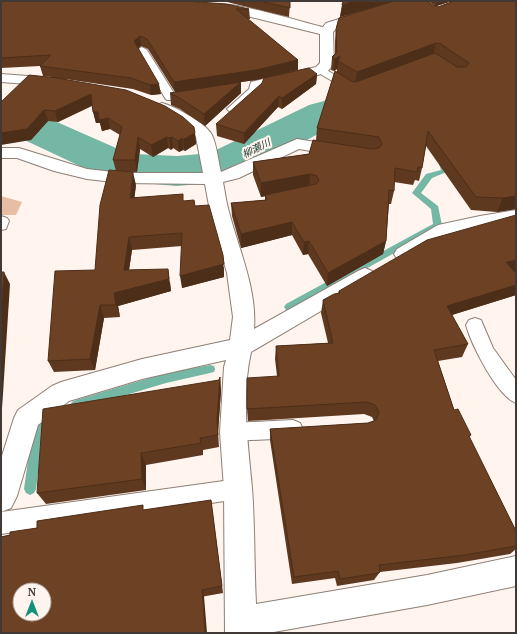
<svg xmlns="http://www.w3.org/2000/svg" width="517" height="634" viewBox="0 0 517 634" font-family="'PT Serif','Noto Sans JP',serif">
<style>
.green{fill:#e7bda4}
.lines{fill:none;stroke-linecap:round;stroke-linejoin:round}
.stream{fill:#74b7a4;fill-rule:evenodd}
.river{fill:#74b7a4;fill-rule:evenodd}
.lane-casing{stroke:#8e7f76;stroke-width:2}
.street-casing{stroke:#8e7f76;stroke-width:2}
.lane{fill:#fff;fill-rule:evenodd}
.street{fill:#fff;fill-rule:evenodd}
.wall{fill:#5e381f}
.shaded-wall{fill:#4c2e19}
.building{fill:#6d4124;stroke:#4c2e19;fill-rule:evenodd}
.labels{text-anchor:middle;stroke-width:4;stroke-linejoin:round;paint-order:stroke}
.far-water-label{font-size:10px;font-style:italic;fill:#183830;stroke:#fff4ee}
</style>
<rect width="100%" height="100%" fill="#fff4ee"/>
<polygon class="green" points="1,196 22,202 16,215 1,215"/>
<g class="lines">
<g class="stream">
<polygon points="439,159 445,159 449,171 432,178 421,193 438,206 442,225 441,227 292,310 286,310 284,307 286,304 433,224 431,209 412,193 426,174 441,170 438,161"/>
<polygon points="210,365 214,366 215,369 214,372 210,373 166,383 76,410 72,408 70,405 72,402 76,400 166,373"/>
<path d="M52 408 56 409 58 413 44 427 36 489 34 493 30 495 26 493 24 489 33 425C36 418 45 411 52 408Z"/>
</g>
<polygon class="river" points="362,95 428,106 449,107 516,98 516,124 449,133 428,132 362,121 341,122 246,172 200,184 177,186 131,182 114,178 84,168 1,129 1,100 16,104 116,148 135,154 177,156 200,154 214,151 309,105 339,97"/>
<g class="lane-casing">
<g id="lane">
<polygon points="142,47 147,50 177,98 175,100 167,100 165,98 137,50"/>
<polygon points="321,67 357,87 359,89 357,91 349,91 317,72 315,70 317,68"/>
<polygon points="1,216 7,218 9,221 6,229 1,230"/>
<path d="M475 318 481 320 493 348 516 380V403C497 396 471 344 466 325L469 320Z"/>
<polygon points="293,420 300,423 303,429 300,435 293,438 233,441 226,438 223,432 226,426 233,423"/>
<polygon points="238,479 245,482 249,489 245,496 238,499 1,534 1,512"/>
</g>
</g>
<g class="street-casing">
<g id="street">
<path d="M399 1H418L416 4 336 29 333 32 334 64 326 73 263 88C262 93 245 110 239 113 236 114 233 113 230 112L227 109 249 89 251 82 316 67 320 63V34L243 15 216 11 214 8 216 5C235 1 301 22 323 27L326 23Z"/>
<polygon points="1,74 54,78 59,79 61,82 59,85 54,86 1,82"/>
<path d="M162 103C174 106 206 123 212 135 217 146 218 160 221 172L297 139 340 146 346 147 348 151 346 155 340 156 299 149 239 178 223 182C225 192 226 202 229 212 239 250 257 289 254 329L358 271 365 268 372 271 375 276 372 281 251 352C241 397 248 443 252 488 255 527 254 565 256 604L427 575 516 556V586L427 605 268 633H225L224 489 220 432 224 367 226 360 142 379 69 401 38 425 17 496 11 508 1 512V459L14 418 18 410 52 386 61 382 142 359 230 340 233 317 227 273 210 211 205 184 122 183 87 179 54 171 17 158H1V148H19L87 169 122 173H203L196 137 185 127 157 111 154 108 157 105Z"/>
<polygon points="516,210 516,222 451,235 411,259 404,261 397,259 394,254 397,249 438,225 480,216"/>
</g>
</g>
<use href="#lane" class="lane"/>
<use href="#street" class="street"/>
</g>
<g class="wall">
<polygon points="1,1 249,9 250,19 247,19 298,60 298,70 256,80 241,82 241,93 205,126 180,109 171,105 170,93 175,92 148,49 141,46 138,48 161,94 151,95 133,89 65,79 195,133 196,144 185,151 183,150 179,152 173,148 171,150 168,148 153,157 140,149 137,172 116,171 113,160 120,135 110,129 102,131 100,123 96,123 92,106 58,122 48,121 31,140 52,77 43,76 40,66 1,68"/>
<polygon points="206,1 290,1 289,17 227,2"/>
<polygon points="343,1 426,1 433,5 436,6 427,1 452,1 437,6 438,7 454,1 516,1 516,209 497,212 471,210 426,146 422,168 419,181 415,180 413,185 394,182 394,191 391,204 389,204 386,241 383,254 327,286 308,254 303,255 292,235 241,248 232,216 231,203 265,200 265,196 261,197 253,175 253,162 309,154 313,140 316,140 317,128 335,71 337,72 337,69 334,71 331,70 332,57 335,54 335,41 336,29 339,18 382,5 340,17"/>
<polygon points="317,74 316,84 282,109 278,107 244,144 217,136 216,124"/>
<polygon points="136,185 134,198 184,201 195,206 224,268 224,277 182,288 182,246 132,250 129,270 170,282 171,291 118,306 120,317 104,318 95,370 54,372 48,361 95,270"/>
<polygon points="515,272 516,273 516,295 452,315 468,344 462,357 438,361 454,410 471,435 469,437 516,531 516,549 510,554 457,563 380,572 374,580 337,586 335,578 292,584 270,440 270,429 368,423 374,421 372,417 364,414 248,421 247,409 277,376 275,359 276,346 328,343 321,313 323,300 338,293 339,291"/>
<polygon points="220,377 221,391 218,432 219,447 203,450 203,455 146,465 146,490 46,504 37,493 219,380"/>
<polygon points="211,500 223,593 1,633 1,537 37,528 145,510"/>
</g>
<g class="shaded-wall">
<polygon points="356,1 394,1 340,17 342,5"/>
<polygon points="437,1 452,1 436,6"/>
<polygon points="140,36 141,46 136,51 134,41"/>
<polygon points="436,43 433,56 355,84 357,72"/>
<polygon points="340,56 338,61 337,69 334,71 335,59"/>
<polygon points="298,60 298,70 256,80 241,82 241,93 205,126 204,114 175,92 174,82"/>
<polygon points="317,74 316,84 282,109 282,98"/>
<polygon points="159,84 161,94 151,95 150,85"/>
<polygon points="91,94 93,105 58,122 55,111"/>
<polygon points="279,96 278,107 244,144 244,133"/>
<polygon points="44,110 48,121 31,140 1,145 1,133"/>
<polygon points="93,112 98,112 108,118 110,129 102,131 100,123 96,123"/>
<polygon points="195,133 196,144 185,151 183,140"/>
<polygon points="138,137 140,149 137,172 135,160"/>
<polygon points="167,137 168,148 153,157 151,145"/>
<polygon points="172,137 173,148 171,150 169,138"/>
<polygon points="182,138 183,150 179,152 178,141"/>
<polygon points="133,172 136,185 133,211 130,198"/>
<polygon points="310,174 309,188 261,197 261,183"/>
<polygon points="516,196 516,209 497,212 503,198"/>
<polygon points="292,222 292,235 241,248 241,234"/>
<polygon points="129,237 132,250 127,283 124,270"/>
<polygon points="309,241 308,254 303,255 304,242"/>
<polygon points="386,241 383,254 327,286 328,273"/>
<polygon points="223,255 224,277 182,288 180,276"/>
<polygon points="516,260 516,272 500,275 506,262"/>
<polygon points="168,269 171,291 118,306 120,317 116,305 114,293"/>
<polygon points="4,272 10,284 1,425 1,314"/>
<polygon points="516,285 516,295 442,318 447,306"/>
<polygon points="100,305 104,318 95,370 90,359"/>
<polygon points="220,377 221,391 218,432 219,447 217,419"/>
<polygon points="141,453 146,465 146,490 142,479"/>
<polygon points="202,590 204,596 207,633 205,633"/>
</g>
<g class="building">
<polygon points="1,1 185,1 226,4 249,9 236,9 298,60 256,70 174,82 147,39 140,36 134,41 159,84 150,85 131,78 40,66 51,55 1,58"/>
<polygon points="260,1 290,1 290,8"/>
<polygon points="343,1 356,1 342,5"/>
<polygon points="394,1 426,1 433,5 438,7 454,1 516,1 516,196 503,198 476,197 428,131 422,168 418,167 417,172 395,168 394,191 389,190 386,241 328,273 309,241 304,242 292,222 241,234 231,203 267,200 265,195 316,184 319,181 317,176 310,174 261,183 253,162 309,154 313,140 372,149 379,148 382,144 379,137 317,128 335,71 351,81 356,82 435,53 457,67 466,67 469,63 441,44 436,43 357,72 338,61 340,56 335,59 332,57 337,52 336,29 339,18"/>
<polygon points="309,68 317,74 282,98 279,96 244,133 216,124 262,83 264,78"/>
<polygon points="29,75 57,78 126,90 165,106 183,117 194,127 195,133 183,140 182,138 178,141 172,137 169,138 167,137 151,145 138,137 135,160 113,160 122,127 108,118 99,120 98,112 93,112 91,94 55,111 44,110 27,129 1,133 1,102"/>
<polygon points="241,82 204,114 178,97 170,93"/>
<polygon points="109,170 133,172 130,198 183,194 183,201 194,200 195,206 209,205 223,255 224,264 180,276 182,233 129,237 124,270 168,269 169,279 114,293 116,305 100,305 90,359 48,361 55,271 95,270 100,205"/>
<polygon points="516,215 516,260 506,262 516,273 516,285 447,306 468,344 434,350 454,410 458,409 471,435 469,436 516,531 516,546 465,555 379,565 380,571 379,573 340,579 338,571 294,577 270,429 368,423 376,420 379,412 375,405 367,402 247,409 247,378 279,376 276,346 333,343 323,300 334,294 340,293 339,291 427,240"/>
<polygon points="1,272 4,272 1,314"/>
<polygon points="220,377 217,419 218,435 200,438 201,443 141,453 142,479 37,493 43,409 219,380"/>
<path d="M211 500 222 586 202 590 205 633H1V537L10 535V532L37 528V521L143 505V510ZM20 590H44V614H20Z"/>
</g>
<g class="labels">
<g class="far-water-label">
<text transform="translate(256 148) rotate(-27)" y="4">柳瀬川</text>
</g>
</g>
<rect width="517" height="634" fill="none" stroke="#403935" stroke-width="4"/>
<g transform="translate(32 602)"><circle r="19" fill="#fff4ee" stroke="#b3a9a4"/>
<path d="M0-3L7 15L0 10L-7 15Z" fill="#149177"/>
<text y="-6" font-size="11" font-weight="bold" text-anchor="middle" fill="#403935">N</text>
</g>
</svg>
